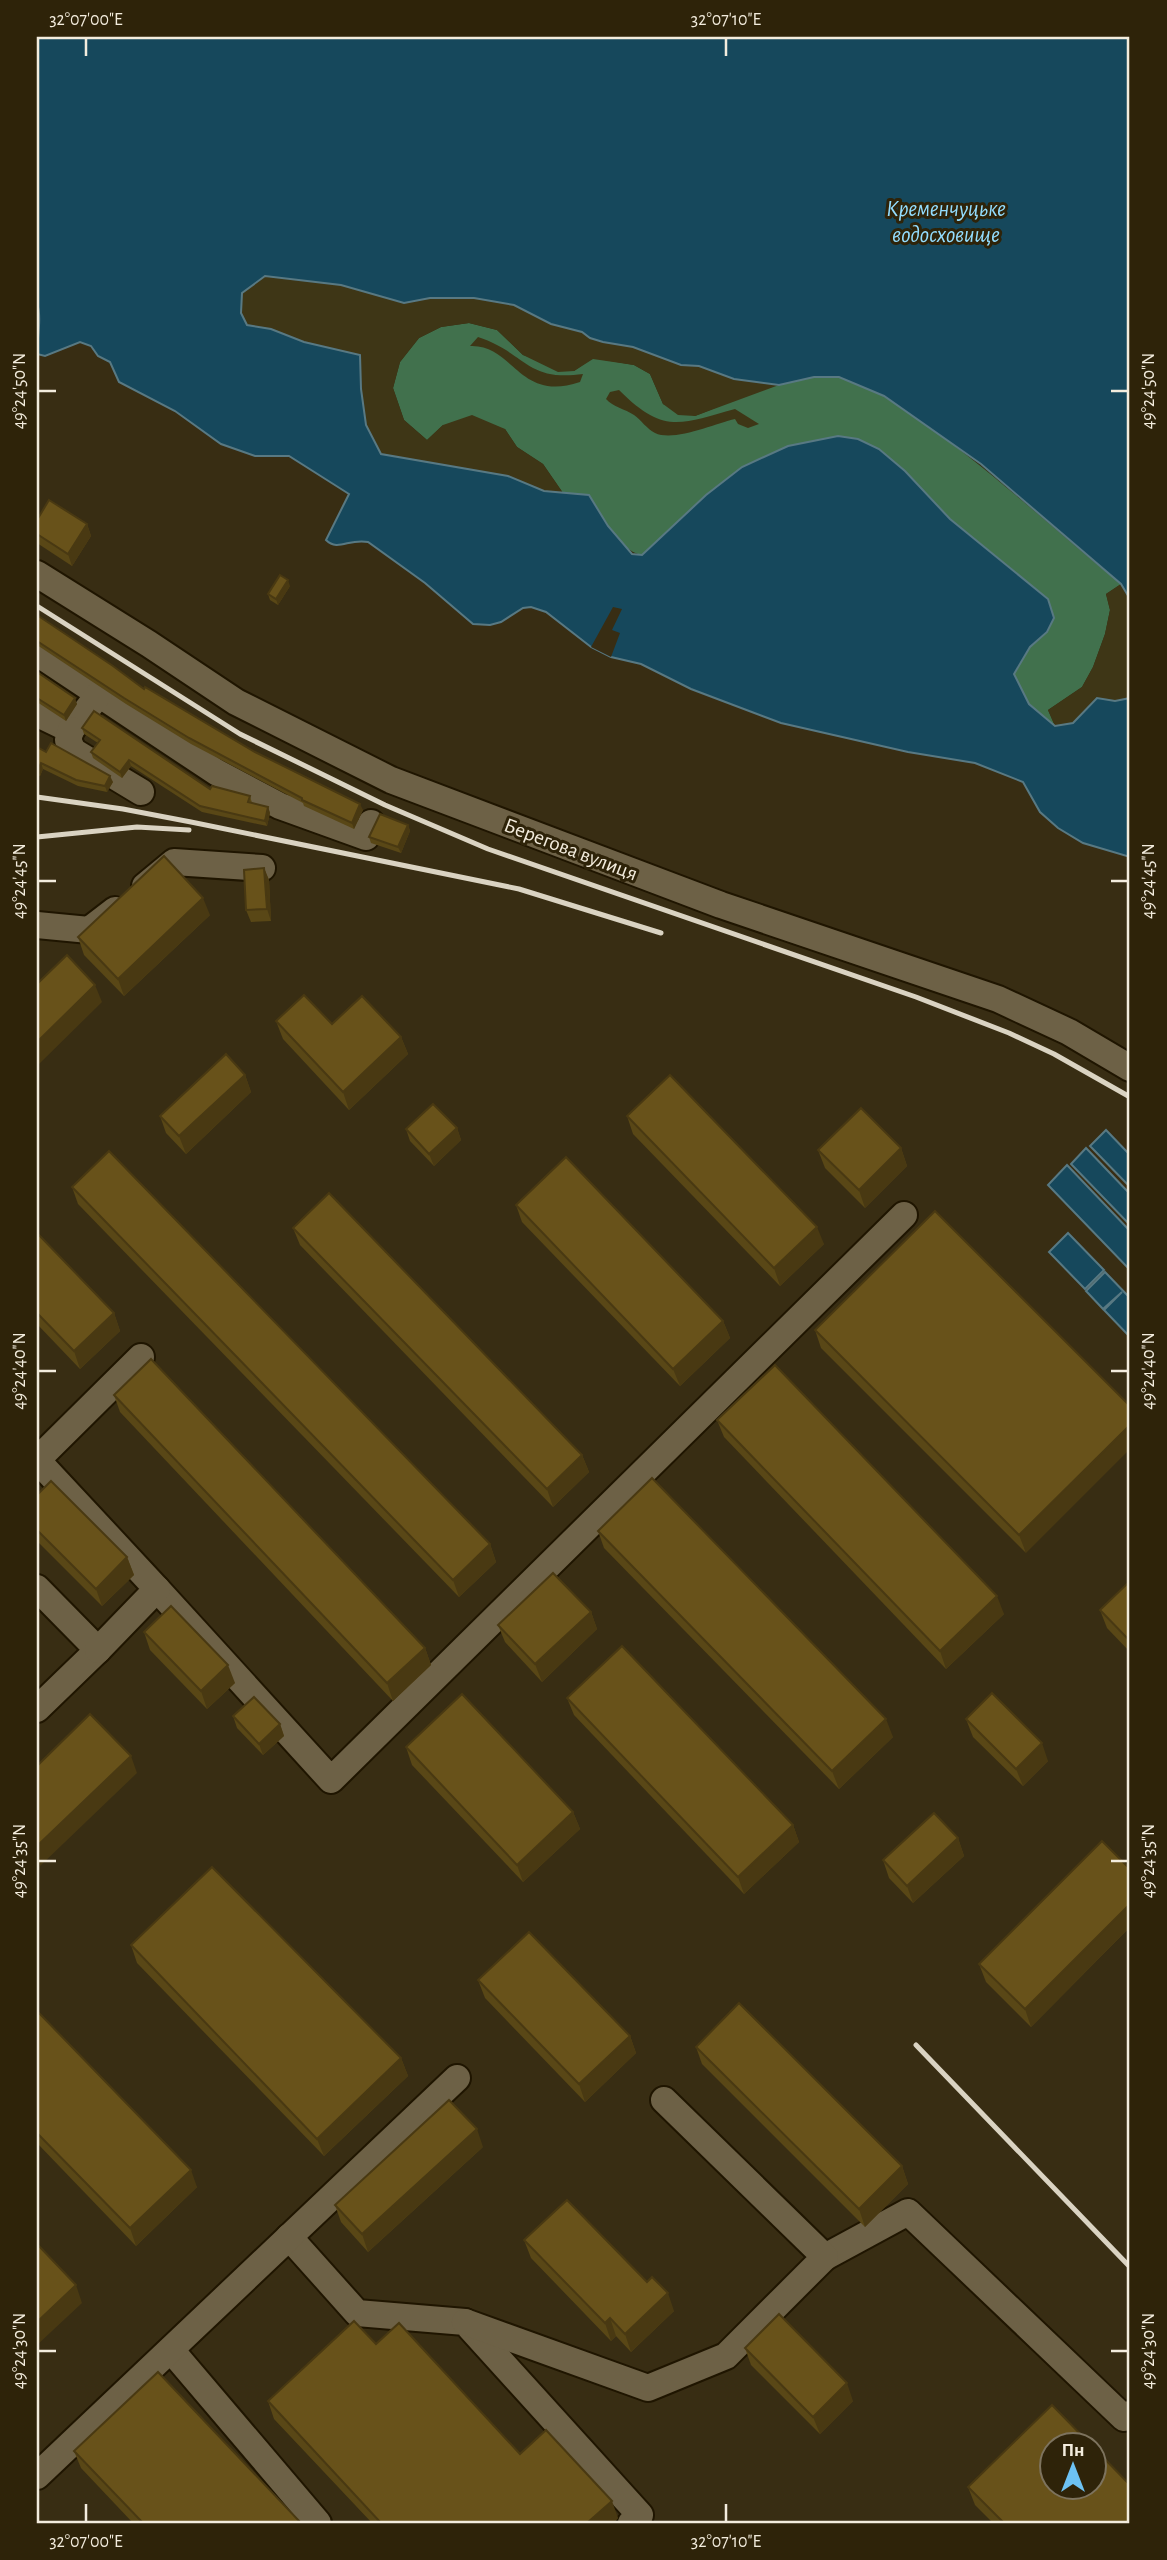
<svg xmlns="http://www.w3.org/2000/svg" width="1167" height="2560" viewBox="0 0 1167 2560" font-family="'Alegreya Sans',sans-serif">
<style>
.forest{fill:#41714d}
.sand{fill:#3e3616}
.water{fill:#16485c;stroke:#587983;stroke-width:2}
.pier{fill:#382d13}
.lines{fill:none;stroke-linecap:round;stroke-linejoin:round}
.minor-casing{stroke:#1f1500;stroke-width:30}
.minor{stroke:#6d6146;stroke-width:26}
.rail{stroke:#dad3c2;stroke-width:5}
.wall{fill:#594716}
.shaded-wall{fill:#493912}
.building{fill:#68521a;stroke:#493912;stroke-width:2}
.ticks{fill:none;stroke:#f3ecdd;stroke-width:2.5}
.labels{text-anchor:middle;stroke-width:6;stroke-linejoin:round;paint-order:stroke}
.street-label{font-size:21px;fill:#f3ecdd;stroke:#2e2309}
.water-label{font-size:23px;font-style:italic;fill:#93ddfe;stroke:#2e2309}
.neatline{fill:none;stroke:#f3ecdd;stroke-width:2.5}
.ticks-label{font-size:18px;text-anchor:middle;fill:#f3ecdd}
</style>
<rect width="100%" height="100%" fill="#382d13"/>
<path class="forest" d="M469 323 497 330 523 355 574 371 593 358 634 365 650 374 663 404 695 416C736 401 795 370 838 377 865 382 896 404 918 419 990 469 1053 529 1121 584L1106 594 1110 610 1105 634 1093 667 1082 687 1048 710 1055 726 1029 704 1014 674 1030 647 1047 632 1048 599 950 519 905 471 879 449 858 439 838 436 788 446 742 467 706 495 642 555C620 552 600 513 589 495L563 493 543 464 517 447 505 429 443 425 427 440 404 420 393 388 400 362 419 338 441 327Z"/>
<g class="sand">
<polygon points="265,276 341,285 404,303 430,298 474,298 514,305 551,324 582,332 590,338 603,342 633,347 681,365 699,366 734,379 779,385 695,416 678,415 663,404 650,374 634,365 593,359 574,371 558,372 523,355 497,330 469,323 441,327 419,338 400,362 393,388 404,420 427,440 443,425 472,415 505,429 517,447 543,464 563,493 544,491 508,476 381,454 366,425 361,388 360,355 303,342 271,329 247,325 241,313 242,293"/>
<path d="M478 337C525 352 526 382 583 374L580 382C518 403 514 344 470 346Z"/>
<path d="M619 390C664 435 680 424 735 409L759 424 748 428 738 424 735 419C714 424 674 442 655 433 647 429 641 420 634 415 625 409 613 407 606 399L610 392Z"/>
<polygon points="1121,584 1130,597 1130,698 1115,701 1097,698 1073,723 1055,726 1048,710 1082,687 1093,667 1105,634 1110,610 1106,594"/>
</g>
<g class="water">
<path d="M37 37H1130V599L1121 584 981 464 884 396 839 377H814L779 385 734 379 699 366 681 365 633 347 603 342 590 338 582 332 551 324 514 305 474 298H430L404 303 341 285 265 276 242 293 241 313 247 325 271 329 304 342 360 355 361 389 366 425 381 454 508 476 544 491 589 495 608 526 632 554 642 555 706 495 742 467 788 446 838 436 858 439 879 449 905 471 950 519 1048 599 1054 618 1047 632 1030 647 1014 674 1029 704 1055 726 1073 723 1097 698 1115 701 1130 698V857L1083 843 1058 828 1040 812 1023 782 975 763 908 752 781 723 691 689 641 664 611 657 591 647 546 612 531 607 523 608 501 622 490 625 473 624 425 583 368 542C349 538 338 552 326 540L349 494 289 456H255L221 444 175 411 119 382 110 362 98 356 91 346 80 342 45 356 37 354C37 338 42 318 37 303Z"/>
<polygon points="1106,1130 1130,1155 1130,1187 1090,1146"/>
<polygon points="1086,1148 1130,1194 1130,1225 1071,1164"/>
<polygon points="1067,1165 1130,1231 1130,1270 1048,1185"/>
<polygon points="1068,1233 1104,1270 1085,1289 1049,1252"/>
<polygon points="1105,1272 1130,1298 1130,1337 1104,1310 1122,1292 1103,1309 1086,1291"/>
</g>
<polygon class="pier" points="613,607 622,609 612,630 620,633 611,657 591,647"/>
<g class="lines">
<g class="minor-casing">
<g id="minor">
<polyline points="37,574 149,644 236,702 391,780 721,905 998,999 1069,1032 1130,1068"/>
<polyline points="37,653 216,772 280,806 366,837 371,823"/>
<polyline points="37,716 42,716 71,730 99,694"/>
<polyline points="71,730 68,740 73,751 141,792"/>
<polyline points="145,886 174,862 262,868"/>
<polyline points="37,925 89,930 115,910"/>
<polyline points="37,1588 98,1650 37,1709"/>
<polyline points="157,1589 331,1780 904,1215"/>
<polyline points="98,1650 157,1589 37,1460 141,1357"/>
<polyline points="289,2237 357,2313 465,2322 640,2515 631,2523"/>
<polyline points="825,2257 908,2212 1124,2418 1130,2414"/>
<polyline points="465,2322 648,2388 726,2356 825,2257 664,2100"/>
<polyline points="171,2350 318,2523"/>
<polyline points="37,2476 457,2078"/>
</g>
</g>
<use href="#minor" class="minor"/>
<g class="rail">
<polyline points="37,606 240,734 385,805 488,849 916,997 1009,1033 1054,1054 1130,1097"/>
<polyline points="37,797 123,809 191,822 519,889 661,933"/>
<polyline points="37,837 137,827 189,830"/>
<polyline points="916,2045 1130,2267"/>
</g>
</g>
<g class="wall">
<polygon points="37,520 87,524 91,536 72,566 37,543"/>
<polygon points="290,586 278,605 270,600 268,594"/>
<polygon points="37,615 144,689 255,752 363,810 354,829 304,806 303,803 191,744 126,704 37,645"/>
<polygon points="37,672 77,704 66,721 37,702"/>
<polygon points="82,728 210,789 250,796 252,803 268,807 270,813 267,826 202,812 131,766 122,778 93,758 91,752 98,743 84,734"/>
<polygon points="37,747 113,782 107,792 78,786 43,769 40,776 37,774"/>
<polygon points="408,825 410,831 401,853 371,843 369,837"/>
<polygon points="264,868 269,880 271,921 251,922 246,910"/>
<polygon points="210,915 124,996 84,955 78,937"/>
<polygon points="276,1021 332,1024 401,1037 408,1054 349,1110 283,1039"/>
<polygon points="245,1075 251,1092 186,1154 166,1133 160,1116"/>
<polygon points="627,1116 824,1244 780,1286 633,1134"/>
<polygon points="457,1128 461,1140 434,1166 410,1141 406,1129"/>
<polygon points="901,1148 907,1166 865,1208 825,1168 818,1150"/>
<polygon points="72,1187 490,1544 496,1562 459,1597 78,1204"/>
<polygon points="516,1205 723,1321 730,1338 680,1386 522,1222"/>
<polygon points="935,1211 1026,1553 821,1348 815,1330"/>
<polygon points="293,1228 582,1455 589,1472 553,1507 300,1245"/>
<polygon points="37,1233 114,1313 120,1331 80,1369 37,1324"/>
<polygon points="114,1395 425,1648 431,1665 393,1701 120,1412"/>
<polygon points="717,1420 1004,1614 946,1669 724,1437"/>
<polygon points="37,1495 127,1557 134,1575 102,1606 37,1541"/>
<polygon points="598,1531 893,1737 839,1789 604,1548"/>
<polygon points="1130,1581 1130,1652 1107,1628 1100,1610"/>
<polygon points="591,1612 597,1629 542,1682 505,1642 498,1625"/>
<polygon points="144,1632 235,1683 207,1709 150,1650"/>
<polygon points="567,1698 793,1825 799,1842 744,1894 574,1715"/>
<polygon points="233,1716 280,1724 284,1736 263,1755 237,1728"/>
<polygon points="966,1719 1048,1761 1023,1786 973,1737"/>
<polygon points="406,1747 573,1812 580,1829 523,1882 412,1765"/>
<polygon points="958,1838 964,1856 913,1903 889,1878 883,1860"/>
<polygon points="1130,1869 1130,1927 1031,2027 986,1982 979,1964"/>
<polygon points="131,1945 401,2058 408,2076 324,2156 137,1963"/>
<polygon points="478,1980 630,2036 636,2053 585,2102 485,1998"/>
<polygon points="37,2011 197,2187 136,2246 37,2143"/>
<polygon points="696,2047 902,2166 908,2184 865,2227 702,2064"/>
<polygon points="483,2147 368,2252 341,2222 335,2205"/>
<polygon points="524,2240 674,2311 631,2352 616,2336 611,2341 531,2258"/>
<polygon points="376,2344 520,2454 618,2518 613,2523 372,2523 274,2419 268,2401"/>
<polygon points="745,2348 853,2401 820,2434 751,2365"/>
<polygon points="74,2451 301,2523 133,2523 81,2468"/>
<polygon points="968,2487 1130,2523 993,2523 975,2505"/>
</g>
<g class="shaded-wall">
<polygon points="87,524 91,536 72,566 68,554"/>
<polygon points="288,580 290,586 278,605 276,599"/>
<polygon points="75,698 77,704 66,721 64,715"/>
<polygon points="129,760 131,766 122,778 120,772"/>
<polygon points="41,763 43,769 40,776 38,770"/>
<polygon points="110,776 113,782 107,792 105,786"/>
<polygon points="360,804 363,810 354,829 352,823"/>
<polygon points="268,807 270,813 267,826 265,821"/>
<polygon points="408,825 410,831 401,853 398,847"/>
<polygon points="264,868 269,880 271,921 267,909"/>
<polygon points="203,898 210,915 124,996 118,979"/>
<polygon points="95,985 102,1002 37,1066 37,1042"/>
<polygon points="401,1037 408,1054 349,1110 343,1092"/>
<polygon points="245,1075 251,1092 186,1154 179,1136"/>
<polygon points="457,1128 461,1140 434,1166 429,1154"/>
<polygon points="901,1148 907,1166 865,1208 859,1190"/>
<polygon points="817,1227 824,1244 780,1286 774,1268"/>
<polygon points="114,1313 120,1331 80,1369 74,1351"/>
<polygon points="723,1321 730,1338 680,1386 673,1369"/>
<polygon points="1130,1425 1130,1449 1026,1553 1019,1535"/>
<polygon points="582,1455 589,1472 553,1507 547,1489"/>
<polygon points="490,1544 496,1562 459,1597 453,1580"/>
<polygon points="127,1557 134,1575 102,1606 96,1589"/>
<polygon points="997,1596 1004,1614 946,1669 940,1651"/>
<polygon points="591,1612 597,1629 542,1682 535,1664"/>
<polygon points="425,1648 431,1665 393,1701 387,1683"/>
<polygon points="228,1665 235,1683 207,1709 201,1691"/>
<polygon points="886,1719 893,1737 839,1789 832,1771"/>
<polygon points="280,1724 284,1736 263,1755 259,1744"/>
<polygon points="1042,1743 1048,1761 1023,1786 1016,1769"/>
<polygon points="131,1756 137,1773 40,1866 37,1856 37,1846"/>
<polygon points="573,1812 580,1829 523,1882 517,1865"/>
<polygon points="793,1825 799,1842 744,1894 738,1877"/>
<polygon points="958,1838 964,1856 913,1903 907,1886"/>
<polygon points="1130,1904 1130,1927 1031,2027 1025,2009"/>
<polygon points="630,2036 636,2053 585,2102 579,2084"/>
<polygon points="401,2058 408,2076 324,2156 317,2139"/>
<polygon points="477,2129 483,2147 368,2252 362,2234"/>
<polygon points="902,2166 908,2184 865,2227 859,2209"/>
<polygon points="191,2170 197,2187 136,2246 130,2228"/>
<polygon points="76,2285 82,2303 37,2345 37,2322"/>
<polygon points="668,2293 674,2311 631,2352 625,2334"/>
<polygon points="610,2318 616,2336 611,2341 605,2323"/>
<polygon points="847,2383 853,2401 820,2434 813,2417"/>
<polygon points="612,2501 618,2518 613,2523 587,2523"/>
</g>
<g class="building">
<polygon points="49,500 87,524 68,554 37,534 37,520"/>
<polygon points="280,575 288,580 276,599 268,594"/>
<polygon points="37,615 113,666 144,689 145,687 255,752 360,804 352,823 302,800 302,798 189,738 124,698 37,641"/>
<polygon points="37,672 75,698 64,715 37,698"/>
<polygon points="94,711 210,789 212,786 250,796 248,802 268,807 265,821 200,806 129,760 120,772 91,752 100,740 82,728"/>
<polygon points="51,743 110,776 105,786 76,780 41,763 38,770 37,769 37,747 46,752"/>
<polygon points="380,814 408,825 398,847 369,837"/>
<polygon points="164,856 203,898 118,979 78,937"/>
<polygon points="264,868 267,909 246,910 244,870"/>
<polygon points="67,955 95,985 37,1042 37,984"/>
<polygon points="304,995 332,1024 362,996 401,1037 343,1092 276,1021"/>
<polygon points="226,1054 245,1075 179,1136 160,1116"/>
<polygon points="670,1075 817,1227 774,1268 627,1116"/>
<polygon points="433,1104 457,1128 429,1154 406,1129"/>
<polygon points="861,1108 901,1148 859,1190 818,1150"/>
<polygon points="109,1151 490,1544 453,1580 72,1187"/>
<polygon points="566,1157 723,1321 673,1369 516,1205"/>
<polygon points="329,1193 582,1455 547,1489 293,1228"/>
<polygon points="935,1211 1130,1406 1130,1425 1019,1535 815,1330"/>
<polygon points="37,1233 114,1313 74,1351 37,1313"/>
<polygon points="151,1359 425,1648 387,1683 114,1395"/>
<polygon points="775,1365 997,1596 940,1651 717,1420"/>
<polygon points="652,1478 886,1719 832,1771 598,1531"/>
<polygon points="51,1481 127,1557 96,1589 37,1530 37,1495"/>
<polygon points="553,1573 591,1612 535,1664 498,1625"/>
<polygon points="1130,1581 1130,1641 1100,1610"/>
<polygon points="171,1606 228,1665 201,1691 144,1632"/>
<polygon points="622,1646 793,1825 738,1877 567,1698"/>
<polygon points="992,1693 1042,1743 1016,1769 966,1719"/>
<polygon points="462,1694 573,1812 517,1865 406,1747"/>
<polygon points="254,1697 280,1724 259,1744 233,1716"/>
<polygon points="90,1714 131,1756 37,1846 37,1766"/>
<polygon points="934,1813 958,1838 907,1886 883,1860"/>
<polygon points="1102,1841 1130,1869 1130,1904 1025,2009 979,1964"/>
<polygon points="212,1867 401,2058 317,2139 131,1945"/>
<polygon points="529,1932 630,2036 579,2084 478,1980"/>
<polygon points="739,2003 902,2166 859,2209 696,2047"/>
<polygon points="37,2011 191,2170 130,2228 37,2133"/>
<polygon points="449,2100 477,2129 362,2234 335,2205"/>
<polygon points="567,2200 647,2282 652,2277 668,2293 625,2334 610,2318 605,2323 524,2240"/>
<polygon points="37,2244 76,2285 37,2322"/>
<polygon points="779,2314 847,2383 813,2417 745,2348"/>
<polygon points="354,2321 376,2344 399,2323 520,2454 546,2430 612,2501 587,2523 381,2523 268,2401"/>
<polygon points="158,2372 301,2523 143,2523 74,2451"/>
<polygon points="1052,2405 1091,2445 1052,2445 1052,2487 1094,2487 1094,2448 1130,2485 1130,2523 1004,2523 968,2487"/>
</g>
<path class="ticks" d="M86 38V56M726 38V56M38 391H56M1111 391H1128M38 881H56M1111 881H1128M38 1371H56M1111 1371H1128M38 1861H56M1111 1861H1128M38 2351H56M1111 2351H1128M86 2504V2522M726 2504V2522"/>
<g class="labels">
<g class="street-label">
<text transform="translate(571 849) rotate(21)" y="7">Берегова вулиця</text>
</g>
<g class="water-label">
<text x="946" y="216">Кременчуцьке<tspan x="946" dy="26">водосховище</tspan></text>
</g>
</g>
<rect width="1167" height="2560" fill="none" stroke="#2e2309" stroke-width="77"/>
<g transform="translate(1073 2466)"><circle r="33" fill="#2e2309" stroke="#7d735e" stroke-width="2"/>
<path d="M0-5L12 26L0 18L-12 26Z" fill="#6dc2f3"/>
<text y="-10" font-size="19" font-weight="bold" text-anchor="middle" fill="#f3ecdd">Пн</text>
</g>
<rect x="38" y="38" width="1090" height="2484" class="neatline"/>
<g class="ticks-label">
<text x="86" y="25">32°07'00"E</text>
<text x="726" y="25">32°07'10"E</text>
<text transform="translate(19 391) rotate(-90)" y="6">49°24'50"N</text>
<text transform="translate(1148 391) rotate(-90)" y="6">49°24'50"N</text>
<text transform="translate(19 881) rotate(-90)" y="6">49°24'45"N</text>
<text transform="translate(1148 881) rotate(-90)" y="6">49°24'45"N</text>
<text transform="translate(19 1371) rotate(-90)" y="6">49°24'40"N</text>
<text transform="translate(1148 1371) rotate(-90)" y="6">49°24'40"N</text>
<text transform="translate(19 1861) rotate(-90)" y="6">49°24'35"N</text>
<text transform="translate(1148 1861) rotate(-90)" y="6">49°24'35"N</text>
<text transform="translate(19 2351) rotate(-90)" y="6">49°24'30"N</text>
<text transform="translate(1148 2351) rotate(-90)" y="6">49°24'30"N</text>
<text x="86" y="2547">32°07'00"E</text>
<text x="726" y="2547">32°07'10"E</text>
</g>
</svg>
